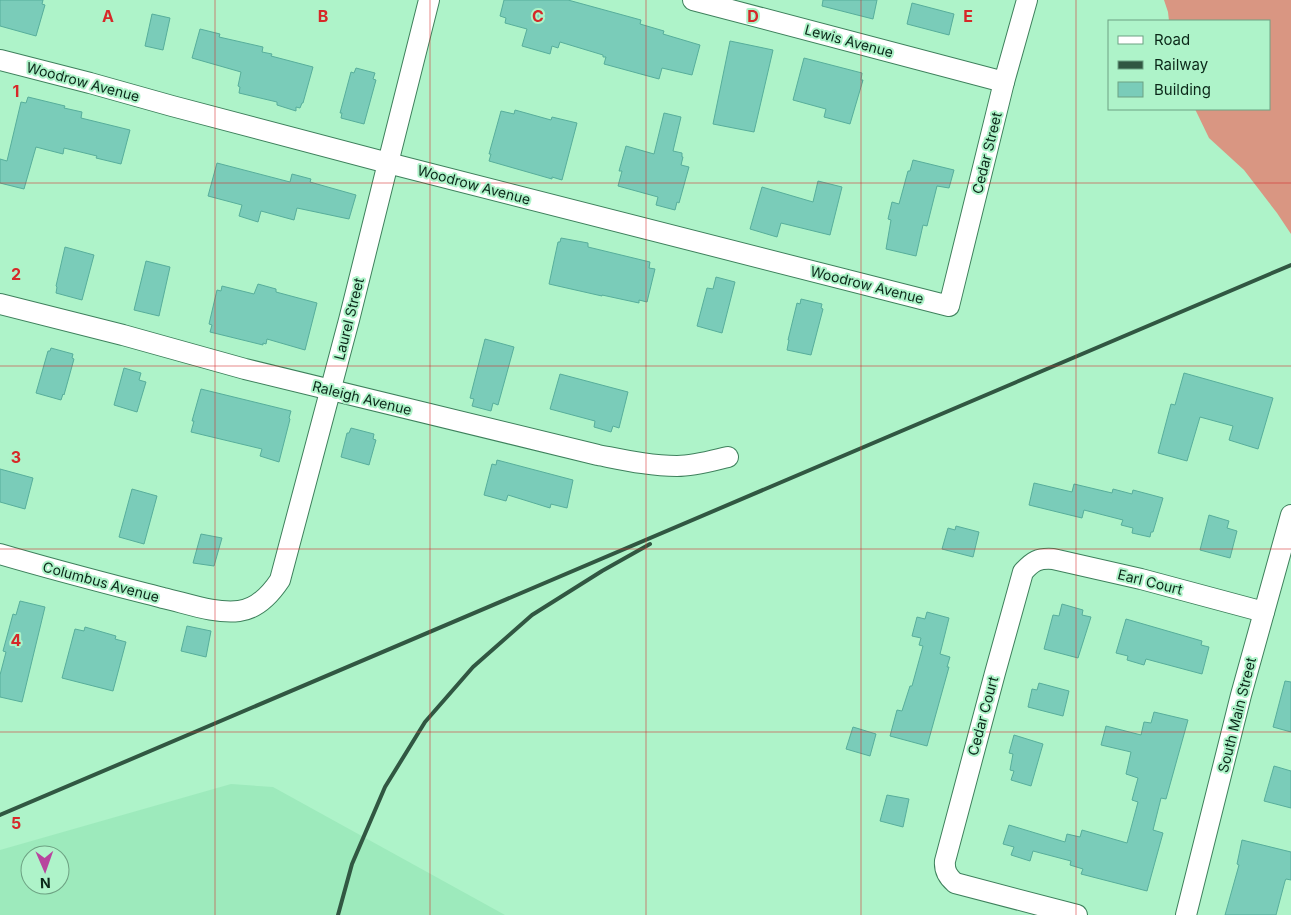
<svg xmlns="http://www.w3.org/2000/svg" width="1291" height="915" viewBox="0 0 1291 915" font-family="Inter,sans-serif">
<style>
.built{fill:#9deabc;fill-rule:evenodd}
.forest{fill:#d99682}
.building{fill:#7accb9;stroke:#57ae9b}
.lines{fill:none;stroke-linecap:round;stroke-linejoin:round}
.street-casing{stroke:#3e805c;stroke-width:22}
.street{stroke:#fff;stroke-width:20}
.rail{stroke:#315742;stroke-width:4}
.grid{fill:none;stroke:#d62828;stroke-width:1;stroke-opacity:0.55}
.labels{text-anchor:middle;stroke-width:4;stroke-linejoin:round;paint-order:stroke}
.street-label{font-size:14px;fill:#0b2819;stroke:#aef3c9}
.grid-label{font-size:16px;text-anchor:middle;font-weight:bold;fill:#d62828;stroke:#aef3c9;stroke-width:4;stroke-linejoin:round;paint-order:stroke}
</style>
<rect width="100%" height="100%" fill="#aef3c9"/>
<path class="built" d="M231 784 273 787 505 915H0V850ZM30 855H60V885H30Z"/>
<polygon class="forest" points="1164,0 1291,0 1291,234 1277,213 1244,170 1209,138 1195,109 1270,109 1270,21 1169,21 1168,12"/>
<g class="building">
<polygon points="0,0 43,0 42,4 45,5 36,36 0,26"/>
<polygon points="504,0 568,0 641,20 640,24 664,31 663,34 700,45 692,75 662,68 659,79 604,64 606,57 603,57 603,55 560,42 558,48 552,46 550,54 522,46 527,29 505,23 506,18 500,16"/>
<polygon points="823,0 877,0 873,19 822,6"/>
<polygon points="912,3 954,14 949,35 907,24"/>
<polygon points="152,14 170,18 163,50 145,46"/>
<polygon points="200,29 220,34 219,37 263,47 262,52 272,54 271,56 313,67 303,103 302,103 300,108 296,107 296,111 277,105 277,102 239,93 240,87 238,86 241,72 192,58"/>
<polygon points="730,41 773,50 754,132 713,124"/>
<polygon points="804,58 862,73 861,80 863,80 850,124 824,117 826,109 793,100"/>
<polygon points="356,68 375,73 373,79 376,80 364,124 341,118 342,113 340,113 351,72 354,73"/>
<polygon points="28,97 65,106 64,108 82,112 81,118 130,130 121,164 96,158 97,156 64,148 63,154 36,147 24,189 0,183 0,159 7,161 21,102 26,103"/>
<polygon points="515,110 551,120 552,117 577,123 562,180 552,177 552,179 489,161 491,154 489,154 501,111 514,114"/>
<polygon points="664,113 681,117 673,151 682,153 682,157 683,157 681,165 689,167 679,203 677,202 675,210 656,205 658,197 618,186 622,171 619,171 626,146 654,154"/>
<polygon points="913,160 954,170 949,188 937,186 927,226 923,225 916,256 886,249 891,220 888,219 892,202 899,204 908,171 910,171"/>
<polygon points="217,163 290,182 292,174 311,179 310,182 356,195 349,219 297,208 294,220 261,211 258,222 239,216 242,205 208,196"/>
<polygon points="818,181 842,187 830,235 781,223 777,237 750,229 762,187 813,202"/>
<polygon points="561,238 588,243 588,247 650,262 649,268 655,269 647,302 639,300 639,303 602,295 602,296 549,284 558,242 560,242"/>
<polygon points="65,247 94,255 82,300 56,293 57,287 56,286"/>
<polygon points="146,261 170,267 159,316 134,310"/>
<polygon points="716,277 735,282 722,333 697,326 707,288 713,289"/>
<polygon points="258,284 276,289 276,292 317,303 305,350 267,339 266,344 263,343 263,345 210,332 212,325 209,324 217,290 221,291 222,286 254,294"/>
<polygon points="801,299 822,304 821,308 823,309 811,355 787,350 789,340 788,340 797,303 800,304"/>
<polygon points="485,339 514,347 498,405 493,403 491,411 472,406 474,399 470,398"/>
<polygon points="51,348 73,354 72,358 74,359 64,395 63,394 61,400 36,393 48,351 50,351"/>
<polygon points="124,368 141,373 139,380 146,382 137,412 114,405"/>
<polygon points="1184,373 1273,398 1258,449 1229,440 1233,426 1200,417 1187,461 1158,453 1171,404 1175,405"/>
<polygon points="560,374 628,392 619,428 613,426 611,432 594,427 595,421 550,409"/>
<polygon points="201,389 291,411 289,418 290,419 279,462 260,456 262,449 191,432 194,421 192,421"/>
<polygon points="351,428 374,434 373,439 376,440 369,465 341,457 347,433 349,433"/>
<polygon points="497,460 573,480 567,508 551,504 550,508 508,495 506,501 484,495 492,464 496,465"/>
<polygon points="0,469 33,478 25,509 0,502"/>
<polygon points="1034,483 1072,492 1074,484 1112,493 1113,489 1132,494 1133,490 1163,498 1153,532 1151,532 1150,537 1132,533 1133,528 1121,525 1123,520 1084,510 1082,518 1029,505"/>
<polygon points="132,489 157,496 144,544 119,537"/>
<polygon points="1209,515 1229,521 1227,528 1237,531 1230,558 1200,550"/>
<polygon points="956,526 979,532 973,557 942,549 948,528 955,530"/>
<polygon points="201,534 222,538 214,566 193,563"/>
<polygon points="20,601 45,607 22,702 0,697 0,675 6,652 3,651 13,614 16,615"/>
<polygon points="1062,604 1083,610 1082,615 1091,617 1078,658 1044,649 1053,615 1059,616"/>
<polygon points="927,612 949,618 940,654 950,657 947,667 949,667 927,746 890,736 897,710 902,711 910,686 912,686 923,646 919,645 921,638 912,636 917,617 925,619"/>
<polygon points="1126,619 1202,641 1201,645 1209,647 1202,674 1146,659 1144,665 1127,660 1128,656 1116,653"/>
<polygon points="187,626 211,631 206,657 181,651"/>
<polygon points="85,627 116,636 115,639 126,642 113,691 62,678 75,629 84,631"/>
<polygon points="1285,681 1291,682 1291,732 1273,727"/>
<polygon points="1039,683 1069,691 1063,716 1028,707 1032,689 1037,690"/>
<polygon points="1154,712 1188,720 1166,799 1161,798 1153,830 1163,833 1147,891 1081,874 1083,869 1070,865 1071,861 1033,851 1030,861 1011,855 1014,847 1003,844 1009,825 1065,842 1067,834 1080,837 1082,830 1127,843 1138,802 1132,800 1138,778 1126,774 1131,752 1101,745 1106,726 1141,735 1144,722 1151,723"/>
<polygon points="853,727 876,734 870,756 846,749"/>
<polygon points="1014,735 1043,744 1031,786 1011,780 1014,771 1010,770 1013,754 1009,753"/>
<polygon points="1274,766 1291,771 1291,808 1264,801"/>
<polygon points="887,795 909,799 903,827 880,821"/>
<polygon points="1242,840 1291,852 1291,880 1286,879 1285,881 1276,915 1225,915 1239,865 1237,864"/>
</g>
<g class="lines">
<g class="street-casing">
<g id="street">
<polyline points="693,0 1004,82"/>
<polyline points="0,60 90,83 172,106 388,163 949,306 1004,82 1027,0"/>
<path d="M0 304 123 335 245 369 598 455C624 460 650 466 677 466 694 466 711 461 728 457"/>
<path d="M0 554C54 570 109 584 163 598 186 603 215 614 239 611 257 609 270 595 280 580L349 320 388 163 429 0"/>
<path d="M1077 915 955 883C948 877 944 871 945 861L995 673 1023 572C1033 561 1038 558 1053 559L1141 579 1264 612"/>
<polyline points="1186,915 1241,695 1291,515"/>
</g>
</g>
<use href="#street" class="street"/>
<g class="rail">
<path d="M0 815C430 630 861 448 1291 265"/>
<polyline points="338,915 352,864 385,787 425,722 473,667 532,615 602,571 650,544"/>
</g>
</g>
<path class="grid" d="M215 0V915M430 0V915M646 0V915M861 0V915M1076 0V915M0 183H1291M0 366H1291M0 549H1291M0 732H1291"/>
<g class="labels">
<g class="street-label">
<text transform="translate(849 41) rotate(15)" y="5">Lewis Avenue</text>
<text transform="translate(83 82) rotate(15)" y="5">Woodrow Avenue</text>
<text transform="translate(987 153) rotate(-76)" y="5">Cedar Street</text>
<text transform="translate(474 185) rotate(15)" y="5">Woodrow Avenue</text>
<text transform="translate(867 285) rotate(14)" y="5">Woodrow Avenue</text>
<text transform="translate(349 319) rotate(-76)" y="5">Laurel Street</text>
<text transform="translate(362 398) rotate(14)" y="5">Raleigh Avenue</text>
<text transform="translate(101 582) rotate(15)" y="5">Columbus Avenue</text>
<text transform="translate(1150 582) rotate(14)" y="5">Earl Court</text>
<text transform="translate(1237 715) rotate(-76)" y="5">South Main Street</text>
<text transform="translate(983 716) rotate(-75)" y="5">Cedar Court</text>
</g>
</g>
<g class="grid-label">
<text x="108" y="22">A</text>
<text x="323" y="22">B</text>
<text x="538" y="22">C</text>
<text x="753" y="22">D</text>
<text x="968" y="22">E</text>
<text x="16" y="97">1</text>
<text x="16" y="280">2</text>
<text x="16" y="463">3</text>
<text x="16" y="646">4</text>
<text x="16" y="829">5</text>
</g>
<rect x="1108" y="20" width="162" height="90" fill="#aef3c9" stroke="#6da283"/>
<rect x="1118" y="36" width="25" height="8" fill="#ffffff" stroke="#6da283"/>
<text x="1154" y="45" font-size="15" fill="#0b2819">Road</text>
<rect x="1118" y="61" width="25" height="8" fill="#315742" stroke="#6da283"/>
<text x="1154" y="70" font-size="15" fill="#0b2819">Railway</text>
<rect x="1118" y="82" width="25" height="15" fill="#7accb9" stroke="#6da283"/>
<text x="1154" y="95" font-size="15" fill="#0b2819">Building</text>
<g transform="translate(45 870) rotate(178)"><circle r="24" fill="#aef3c9" stroke="#6da283"/>
<path d="M0-4L9 19L0 12L-9 19Z" fill="#b8459e"/>
<text y="-8" font-size="14" font-weight="bold" text-anchor="middle" fill="#0b2819">N</text>
</g>
</svg>
